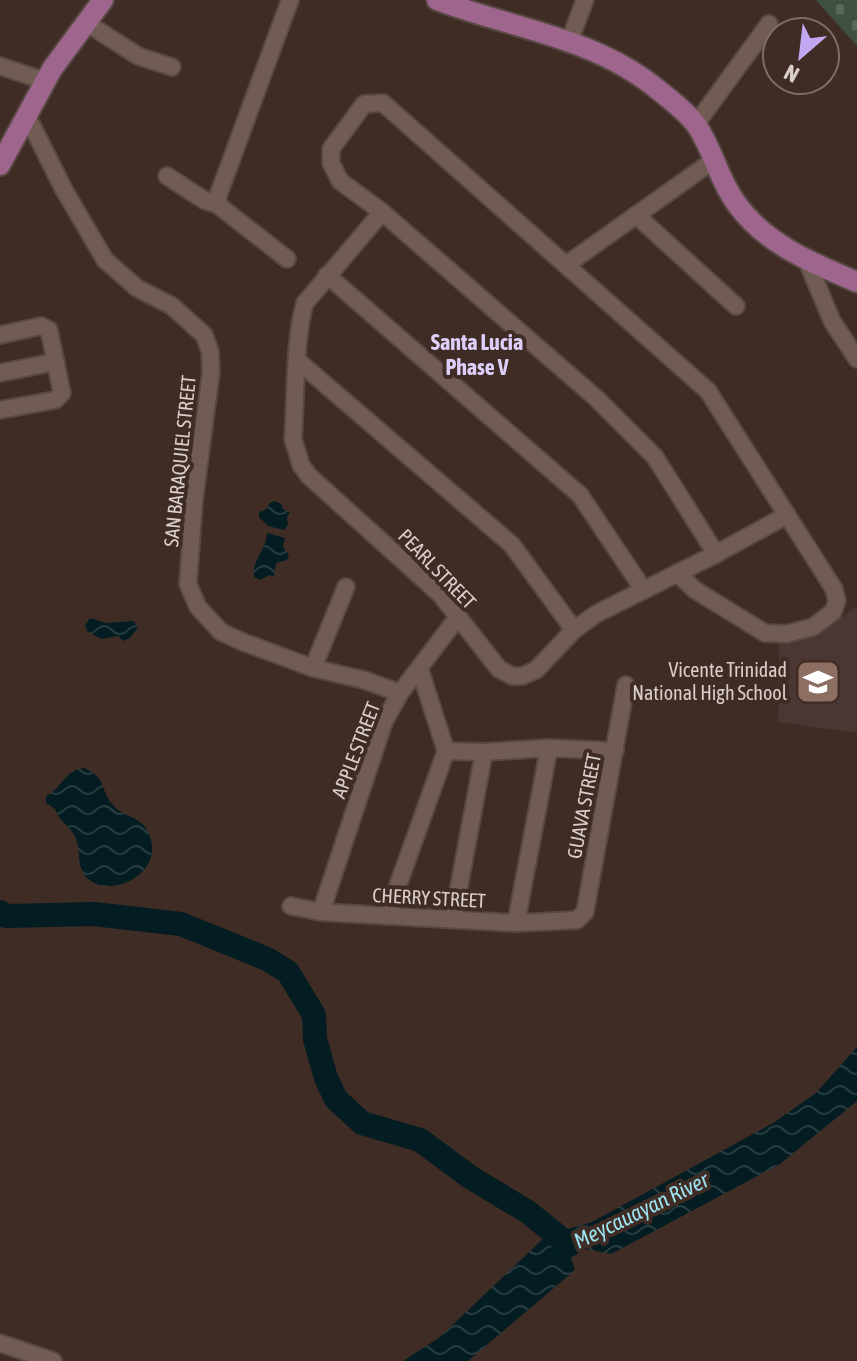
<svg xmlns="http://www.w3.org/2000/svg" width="857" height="1361" viewBox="0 0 857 1361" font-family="'Asap Condensed',sans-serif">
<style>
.education{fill:#4a3632}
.cemetery{fill:url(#cemetery-stones)}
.water{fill:url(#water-waves)}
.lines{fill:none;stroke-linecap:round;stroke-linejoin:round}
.river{stroke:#031d23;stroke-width:24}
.minor-casing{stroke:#584843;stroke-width:20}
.major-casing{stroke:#584843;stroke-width:24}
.minor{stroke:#715c54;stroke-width:16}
.major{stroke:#9f668d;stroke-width:20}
.labels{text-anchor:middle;stroke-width:8;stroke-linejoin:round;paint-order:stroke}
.street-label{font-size:20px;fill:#daceca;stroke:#3f2c25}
.poi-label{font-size:20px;fill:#daceca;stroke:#3f2c25;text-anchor:end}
.neighbourhood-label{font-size:22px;font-weight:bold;fill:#ddcff9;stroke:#3f2c25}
.water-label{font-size:22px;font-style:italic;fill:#9ce2f1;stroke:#3f2c25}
</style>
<defs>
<pattern id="cemetery-stones" width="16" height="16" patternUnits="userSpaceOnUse" patternTransform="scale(2)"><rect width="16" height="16" fill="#3e5040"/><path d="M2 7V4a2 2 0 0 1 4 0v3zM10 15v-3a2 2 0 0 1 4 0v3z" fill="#59685a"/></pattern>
<pattern id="water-waves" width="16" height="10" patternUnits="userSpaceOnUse" patternTransform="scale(2)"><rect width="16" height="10" fill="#031d23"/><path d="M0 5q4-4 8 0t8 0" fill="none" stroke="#273d42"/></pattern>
</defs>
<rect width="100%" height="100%" fill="#3f2c25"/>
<polygon class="education" points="857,606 857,733 778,722 779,642 825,630"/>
<polygon class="cemetery" points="816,0 857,0 857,46"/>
<g class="water">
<polygon points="274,501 281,504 283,509 290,512 287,517 288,525 284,530 268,526 259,517 259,512 265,510 270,503"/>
<path d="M267 533 285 538 283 546 289 555 287 560 276 563 274 576 269 575 260 580 254 577C251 562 267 548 267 533Z"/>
<polygon points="90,618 106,623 133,621 138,627 130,638 123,641 118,636 101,639 87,631 85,625"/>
<path d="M84 768C107 778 99 788 113 805 122 817 140 816 147 830 171 874 104 904 84 874 76 862 81 851 76 839 72 827 59 822 55 809L46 803V796C61 790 64 770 84 768Z"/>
<polygon points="857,1047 857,1101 780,1164 611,1254 577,1247 571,1258 575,1270 468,1361 403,1361 440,1337 547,1235 592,1222 773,1123 816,1093"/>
</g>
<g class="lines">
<polyline class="river" points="0,912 6,916 94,914 181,924 267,959 288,972 314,1015 315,1039 326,1078 336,1099 362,1123 420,1140 470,1177 528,1212 569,1245"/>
<g class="minor-casing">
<g id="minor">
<polyline points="85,22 138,56 172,67"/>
<polyline points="569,42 585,0"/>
<polyline points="0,66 45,81"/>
<polyline points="27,116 63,188 105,260 137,288 172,306 204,335 210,351 211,372 194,501 188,584 198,607 221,632 243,642 313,668 364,680 400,693"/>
<polyline points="696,124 769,24"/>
<polyline points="167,176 204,200 218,205"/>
<path d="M382 212 305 303C294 339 296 400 293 439L301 465 309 476 441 595 499 669 512 676H522L536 670 574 630 596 614 716 554 787 515"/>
<polyline points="636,215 736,306"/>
<polyline points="287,259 218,205 218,196 290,0"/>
<polyline points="807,261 832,321 857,359"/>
<polyline points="566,265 714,160"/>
<polyline points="327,275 580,495 643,589"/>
<polyline points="0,335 41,326 49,330 62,393 55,400 0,410"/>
<polyline points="298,361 512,545 574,630"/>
<polyline points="0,373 55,362"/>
<polyline points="677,573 695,590 765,633 786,634 813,627 833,612 837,601 834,589 708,391 383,103 364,104 331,149 331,163 340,181 382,212 596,398 655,457 716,554"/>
<polyline points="313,668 346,587"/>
<polyline points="420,670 446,751 484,752 549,748 615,751"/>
<polyline points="291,906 321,912 516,923 577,920 585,912 626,685"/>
<polyline points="321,912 384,722 400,693 458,617"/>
<polyline points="387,916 446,751"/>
<polyline points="453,919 484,752"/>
<polyline points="516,923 549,748"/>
<polyline points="0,1343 53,1361"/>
</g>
</g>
<g class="major-casing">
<g id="major">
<path d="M437 0C510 28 594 37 657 89 670 99 688 113 697 126 713 150 719 180 736 203 765 244 812 263 857 282"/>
<polyline points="0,165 52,69 103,0"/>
</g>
</g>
<use href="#minor" class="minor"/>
<use href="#major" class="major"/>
</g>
<defs>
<g id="school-square" transform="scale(2.3)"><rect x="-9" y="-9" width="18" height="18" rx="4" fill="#8d6e63" stroke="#3f2c25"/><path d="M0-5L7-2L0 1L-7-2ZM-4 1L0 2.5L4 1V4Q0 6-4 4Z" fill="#fff"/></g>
</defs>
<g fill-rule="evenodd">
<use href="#school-square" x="818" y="682"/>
</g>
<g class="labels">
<g class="street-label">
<text transform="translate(180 461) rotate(-84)" y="7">SAN BARAQUIEL STREET</text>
<text transform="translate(437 569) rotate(46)" y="7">PEARL STREET</text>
<text transform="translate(356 750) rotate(-69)" y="7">APPLE STREET</text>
<text transform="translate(584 806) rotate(-79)" y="7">GUAVA STREET</text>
<text transform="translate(429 898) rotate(3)" y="7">CHERRY STREET</text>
</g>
<g class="poi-label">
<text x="787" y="677">Vicente Trinidad<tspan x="787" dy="23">National High School</tspan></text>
</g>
<g class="neighbourhood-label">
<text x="477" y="350">Santa Lucia<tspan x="477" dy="25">Phase V</tspan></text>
</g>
<g class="water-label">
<text transform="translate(641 1210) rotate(-26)" y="8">Meycauayan River</text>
</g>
</g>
<g transform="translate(801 56) rotate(208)"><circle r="38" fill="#3f2c25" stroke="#7d6d67" stroke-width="2"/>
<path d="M0-6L14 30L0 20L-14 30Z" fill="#c2a7f2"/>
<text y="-12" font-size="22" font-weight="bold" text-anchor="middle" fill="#daceca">N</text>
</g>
</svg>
